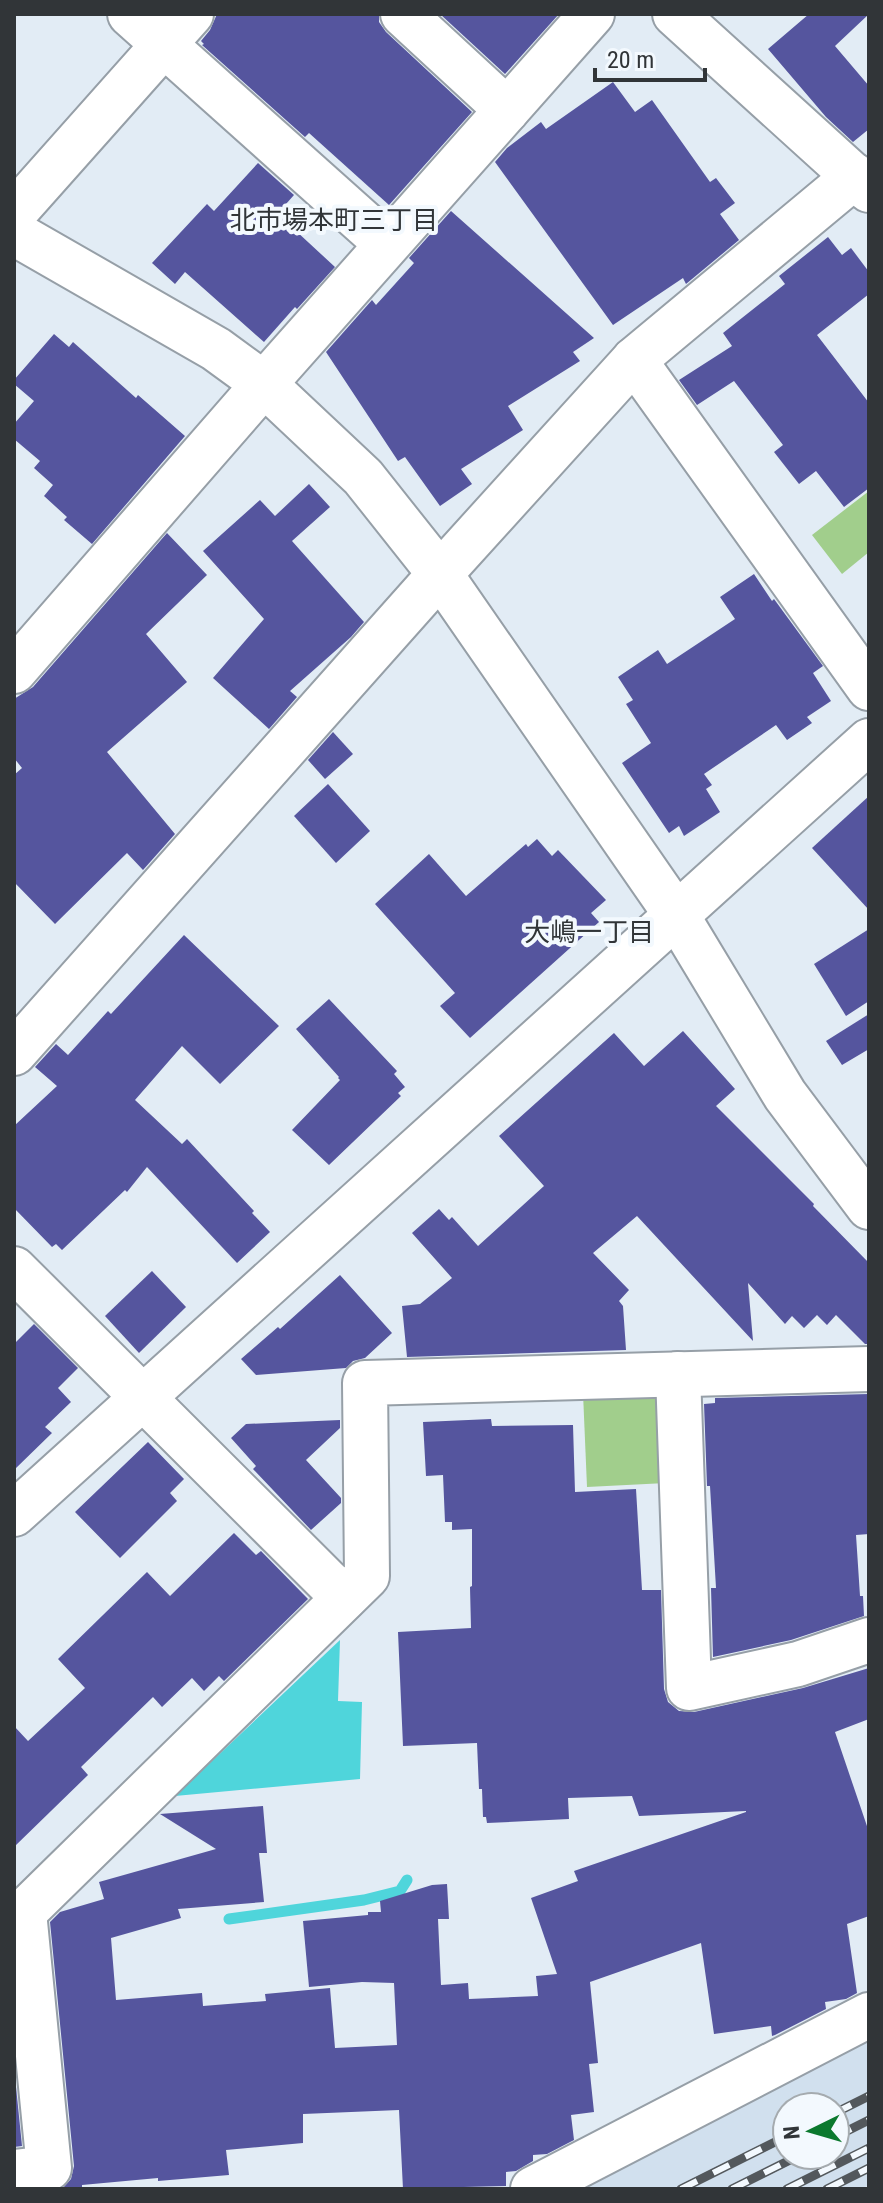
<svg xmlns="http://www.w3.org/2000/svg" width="883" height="2203" viewBox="0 0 883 2203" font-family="'Roboto Condensed','Noto Sans JP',sans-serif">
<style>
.built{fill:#d1e0ee;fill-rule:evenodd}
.green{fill:#a1ce8c}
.water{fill:#4fd5db}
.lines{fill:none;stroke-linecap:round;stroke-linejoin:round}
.stream{stroke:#4fd5db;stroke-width:11}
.building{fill:#55559e}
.minor-casing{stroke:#969fa7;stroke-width:48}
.minor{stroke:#fff;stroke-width:44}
.rail-casing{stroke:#53585c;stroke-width:9}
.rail{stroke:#f3f9fe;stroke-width:6;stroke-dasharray:18;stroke-linecap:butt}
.labels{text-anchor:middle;stroke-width:8;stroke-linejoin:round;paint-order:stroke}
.neighbourhood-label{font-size:26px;fill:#313538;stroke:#f3f9fe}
</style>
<rect width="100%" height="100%" fill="#e2ecf5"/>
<path class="built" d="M869 2038V2185L861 2189H573ZM787 2107H835V2155H787Z"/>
<g class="green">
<polygon points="869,491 869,552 842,574 812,535"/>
<polygon points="650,1390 663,1402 666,1483 587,1487 583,1393"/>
</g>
<polygon class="water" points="340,1640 338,1701 362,1702 360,1779 175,1796"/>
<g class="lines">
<polyline class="stream" points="229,1919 364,1900 400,1891 407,1880"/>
</g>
<g class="building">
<polygon points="217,14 379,14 379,22 386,32 472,112 389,205 309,133 305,137 202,45 204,44 201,41 210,30"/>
<polygon points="440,14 559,14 505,74"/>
<polygon points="809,14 869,14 835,46 869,86 869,129 853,142 826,117 768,49"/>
<polygon points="613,82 635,112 652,100 710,182 716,178 735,203 720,214 739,240 686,284 683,278 613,325 495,162 507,148 541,122 546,129"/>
<polygon points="258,163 294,195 286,204 291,209 282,218 335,267 297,309 295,307 264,342 185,272 175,284 152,263 207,204 214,211"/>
<polygon points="451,211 594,338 573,352 580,361 508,406 523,430 461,469 472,484 440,506 405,457 398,461 326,352 372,300 376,305 414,263 409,258"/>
<polygon points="828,237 842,255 851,248 869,272 869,294 817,335 869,403 869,488 844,507 816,471 799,484 774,452 783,445 734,381 697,405 679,380 732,346 723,333 785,284 779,276"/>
<polygon points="54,334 69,347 73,342 136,398 138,395 185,436 92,544 64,520 67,517 44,496 53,485 34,468 40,461 14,439 14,424 34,401 14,384 14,380"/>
<polygon points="309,484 330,507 292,541 364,622 351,637 290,691 297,697 269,729 213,678 264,619 203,551 260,500 275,516"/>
<polygon points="167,533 207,575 146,634 187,682 107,752 175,834 143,870 127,853 55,924 14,882 14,775 22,768 14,758 14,699 33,687"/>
<polygon points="754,574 772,601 774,599 823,666 813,673 831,701 807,717 812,723 787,740 776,725 704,774 712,785 706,789 720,812 684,836 679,826 669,833 622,763 651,743 626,704 633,700 618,677 658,650 667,664 735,619 720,597"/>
<polygon points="333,732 353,754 325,779 308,760"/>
<polygon points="328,784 370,831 336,863 294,816"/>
<polygon points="869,796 869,910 812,848"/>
<polygon points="537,839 552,856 558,850 606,900 591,913 599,922 470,1038 440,1006 455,993 375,904 429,854 466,896 526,844 528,847"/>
<polygon points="869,929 869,1001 846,1016 814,964"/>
<polygon points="184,935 279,1026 220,1084 182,1046 135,1100 182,1144 187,1139 254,1211 252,1213 270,1232 237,1263 147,1167 127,1192 125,1190 62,1250 56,1244 52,1247 14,1208 14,1126 57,1086 35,1067 56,1044 68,1055 108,1011 111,1014"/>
<polygon points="329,999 397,1071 394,1074 405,1087 398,1093 401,1096 329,1165 292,1130 340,1080 338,1078 339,1077 296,1029"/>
<polygon points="869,1014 869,1049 842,1065 826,1041"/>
<polygon points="683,1031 735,1089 716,1106 814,1204 813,1206 869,1263 869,1344 865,1344 836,1315 827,1325 817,1315 804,1328 792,1316 785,1324 748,1283 753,1341 637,1216 593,1253 629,1290 619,1301 623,1306 626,1350 407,1357 402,1306 420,1304 452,1278 412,1233 439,1209 449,1220 452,1217 478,1246 544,1186 499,1136 614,1033 644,1066"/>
<polygon points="152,1271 186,1307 139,1353 105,1316"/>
<polygon points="340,1275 392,1333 365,1358 353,1361 346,1368 256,1375 241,1359 278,1327 280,1329"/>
<polygon points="34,1324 78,1368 58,1388 71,1402 45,1427 52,1433 14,1470 14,1344"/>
<polygon points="869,1394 869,1534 856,1535 860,1596 863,1596 864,1616 791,1640 713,1657 711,1588 716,1588 710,1486 707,1486 704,1404 715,1403 715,1398"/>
<polygon points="491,1419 492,1426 573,1425 575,1492 636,1489 642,1590 661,1590 664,1689 668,1702 679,1711 694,1712 803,1688 869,1668 869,1719 835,1732 869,1832 869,1916 847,1924 857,1993 846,1999 825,2002 826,2009 775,2035 772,2036 771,2026 714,2034 701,1943 590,1982 598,2063 589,2064 594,2112 571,2115 574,2140 547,2154 533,2155 533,2161 516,2171 506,2172 506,2186 464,2187 464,2189 403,2189 399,2110 303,2114 303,2143 226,2150 229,2175 158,2181 158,2178 82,2185 82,2189 62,2189 71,2179 74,2166 50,1922 60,1912 104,1899 99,1882 216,1849 160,1814 263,1806 267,1853 259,1853 264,1902 178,1909 181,1918 111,1938 116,2000 202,1993 203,2006 266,2001 265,1994 330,1988 335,2048 397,2045 394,1983 362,1982 309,1987 303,1921 368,1915 368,1912 381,1912 380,1901 432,1885 447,1884 449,1919 438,1919 441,1985 468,1983 469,1999 538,1996 536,1976 557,1974 531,1898 578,1881 574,1871 746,1812 746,1811 639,1816 632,1796 568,1798 569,1819 487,1823 486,1817 483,1817 482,1789 479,1789 477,1743 403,1746 398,1632 471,1628 470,1587 472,1586 472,1529 452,1530 452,1522 445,1522 443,1475 426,1476 423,1422"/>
<polygon points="340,1420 340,1428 306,1460 341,1498 341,1503 311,1530 253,1469 256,1466 231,1438 246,1424"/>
<polygon points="148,1442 184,1479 170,1493 177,1501 120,1558 75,1512"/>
<polygon points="234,1533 256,1555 261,1551 308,1599 224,1681 219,1676 204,1691 192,1678 162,1707 153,1697 81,1767 88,1775 14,1847 14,1726 28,1741 85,1688 58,1659 147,1572 170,1596"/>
<polygon points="14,2067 22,2146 14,2147"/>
</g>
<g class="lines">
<g class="minor-casing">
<g id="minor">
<polyline points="130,14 387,244"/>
<polyline points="403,14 507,110"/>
<polyline points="675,14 869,190"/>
<polyline points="14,213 191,14"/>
<polyline points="14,233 216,349 264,384 363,477 440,574 677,916 785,1095 869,1207"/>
<polyline points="634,360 869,688"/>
<polyline points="14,671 264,384 592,14"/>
<polyline points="14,1053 440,574 634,360 855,176"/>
<polyline points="14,1269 344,1598"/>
<polyline points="678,1374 689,1688 798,1664 869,1640"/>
<polyline points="14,1514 869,741"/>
<polyline points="14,1922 367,1576 365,1383 869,1369"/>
<polyline points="14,2172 49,2168 24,1912"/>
<polyline points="533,2189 869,2015"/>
</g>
</g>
<use href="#minor" class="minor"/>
<g class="rail-casing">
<g id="rail">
<polyline points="835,2113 869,2096"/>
<polyline points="835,2137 869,2120"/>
<polyline points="681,2189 787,2136"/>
<polyline points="732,2189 800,2155"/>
<polyline points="787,2189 869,2148"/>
<polyline points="827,2189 869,2168"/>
</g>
</g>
<use href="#rail" class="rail"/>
</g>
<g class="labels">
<g class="neighbourhood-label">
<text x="334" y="229">北市場本町三丁目</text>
<text x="589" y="941">大嶋一丁目</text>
</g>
</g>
<rect width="883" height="2203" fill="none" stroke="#313538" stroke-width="32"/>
<g transform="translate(811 2131) rotate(265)"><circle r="38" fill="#f3f9fe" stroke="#a5abaf" stroke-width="2"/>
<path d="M0-6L14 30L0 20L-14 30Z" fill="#0b792e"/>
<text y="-12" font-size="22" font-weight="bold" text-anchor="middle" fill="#313538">N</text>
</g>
<path d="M595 68v12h110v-12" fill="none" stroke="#313538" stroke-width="4"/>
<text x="607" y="68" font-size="24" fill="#313538" stroke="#f3f9fe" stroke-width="6" paint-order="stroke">20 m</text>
</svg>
